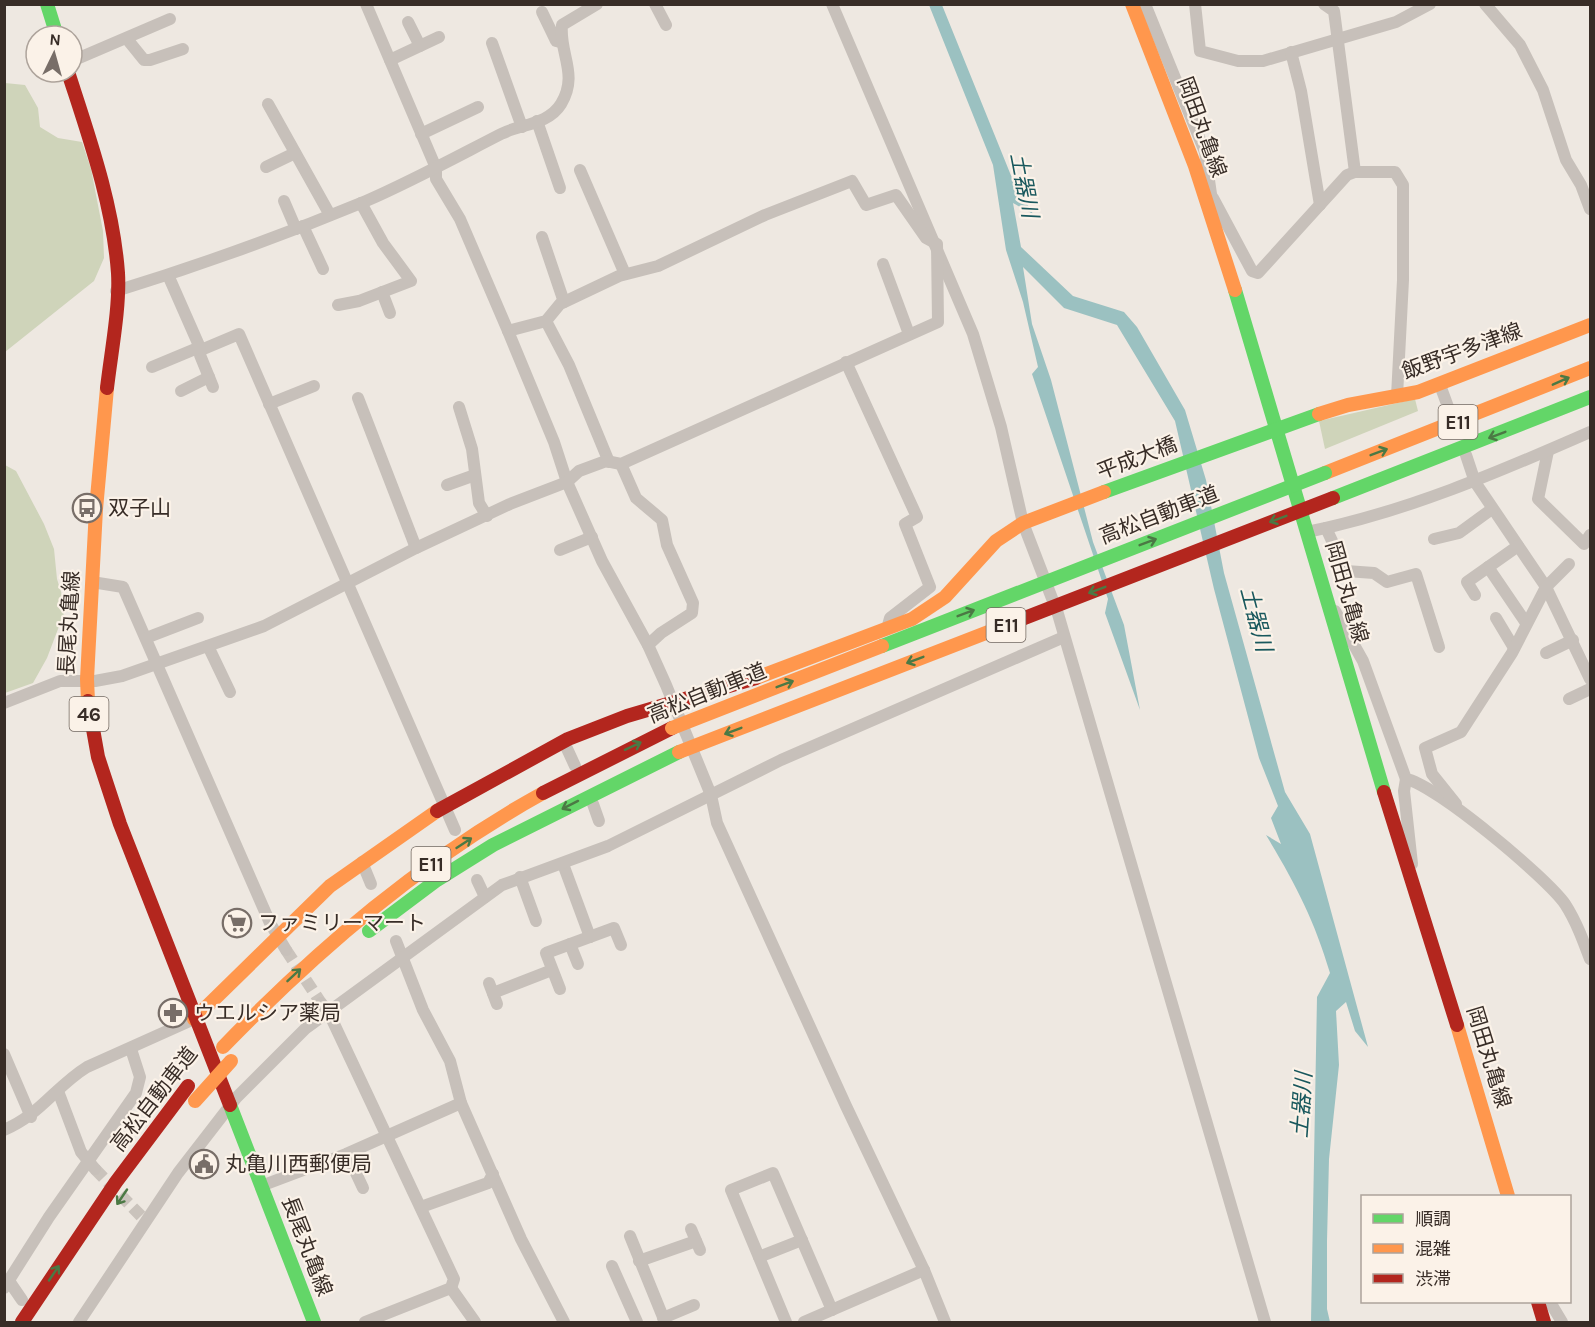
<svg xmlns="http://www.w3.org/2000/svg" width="1595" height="1327" viewBox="0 0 1595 1327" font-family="Karla,'Noto Sans JP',sans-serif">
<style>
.green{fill:#cfd4ba}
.water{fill:#9bc1c1}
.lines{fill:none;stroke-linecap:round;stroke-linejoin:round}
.street-tunnel{stroke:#cac3bc;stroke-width:12;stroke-dasharray:12 6;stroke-linecap:butt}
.street{stroke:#c7c0ba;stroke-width:12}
.fast{stroke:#63d668;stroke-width:14}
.slow{stroke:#ff974d;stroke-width:14}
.jam{stroke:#b3261e;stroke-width:14}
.fast-bridge{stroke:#63d668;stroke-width:14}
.slow-bridge{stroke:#ff974d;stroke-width:14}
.jam-bridge{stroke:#b3261e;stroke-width:14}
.oneway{stroke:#4b7944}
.labels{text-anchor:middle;stroke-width:4.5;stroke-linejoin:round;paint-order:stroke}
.shield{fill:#fbf2e8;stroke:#726861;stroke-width:1.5}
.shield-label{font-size:20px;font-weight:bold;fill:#382d27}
.street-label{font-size:21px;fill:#382d27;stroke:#fbf2e8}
.poi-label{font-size:21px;fill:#382d27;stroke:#fbf2e8;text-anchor:start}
.water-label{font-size:22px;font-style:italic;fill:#19585d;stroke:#fbf2e8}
</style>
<rect width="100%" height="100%" fill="#eee8e1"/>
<g class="green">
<polygon points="5,83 25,85 38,108 40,127 58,138 82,142 91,169 103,231 104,258 94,281 5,352"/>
<polygon points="1415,399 1418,411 1325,449 1319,421"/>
<polygon points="5,465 16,471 44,524 54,549 57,579 66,608 47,658 33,683 5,693"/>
</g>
<path class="water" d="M929 5H942L1012 178 1033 214 1013 203 1021 247 1073 296 1124 312 1137 327 1185 410 1206 480 1224 573 1285 792 1310 834 1368 1047 1355 1031 1346 1002 1336 1011 1339 1065 1329 1159 1327 1241V1309L1330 1322H1311L1317 997 1330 973C1314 919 1295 883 1266 835L1281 844 1271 818 1278 806 1259 758 1214 589 1175 421 1117 325 1064 308 1023 267 1032 324 1051 380 1093 542 1124 625 1140 710 1105 613 1108 599 1032 374 1038 367 1023 302 1006 250 993 165Z"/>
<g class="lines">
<g class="street-tunnel">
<polyline points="286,950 321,1003"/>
<polyline points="95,1169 141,1216"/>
</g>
<g class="street">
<polyline points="366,4 436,168 436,179 460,219 508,331 554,442 567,482 602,561 648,645 666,685 711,795 717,823 846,1106 924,1270 945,1322"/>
<polyline points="655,4 666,25"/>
<polyline points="832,4 973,334 1001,427 1023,523 1058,614 1265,1322"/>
<polyline points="1145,4 1205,152 1211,194"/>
<polyline points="1195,4 1200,51 1238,61 1263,61 1396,22 1430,4"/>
<polyline points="1324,4 1334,11 1355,172 1395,172 1403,185 1403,280 1397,396"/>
<polyline points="1485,4 1520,45 1543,90 1566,160 1581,185 1590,209"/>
<polyline points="542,12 556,41 560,42"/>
<polyline points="408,22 420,46"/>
<polyline points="127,39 144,60 150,60 183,49"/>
<polyline points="492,43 522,127"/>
<polyline points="1291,52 1301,91 1320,205"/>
<polyline points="390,60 439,37"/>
<polyline points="72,61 170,19"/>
<polyline points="268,104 330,215"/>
<polyline points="537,121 560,188"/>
<polyline points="421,134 478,107"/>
<polyline points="266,167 295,153"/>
<polyline points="580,170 625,274"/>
<polyline points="1213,198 1252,271 1258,273 1347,175 1355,172"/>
<polyline points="284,201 296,229"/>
<polyline points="303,226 323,269"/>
<polyline points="542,237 564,302"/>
<polyline points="883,264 909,334"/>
<polyline points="168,275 201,350 239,334 455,830"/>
<path d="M116 291C201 265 284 235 366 201 412 181 456 157 501 134 520 124 548 125 561 104 579 74 559 54 562 25L597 4"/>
<polyline points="382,292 390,313"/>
<polyline points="338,305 359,301 411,281 383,243 361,203"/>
<polyline points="546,321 569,365 609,462"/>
<polyline points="201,350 200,355 213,387"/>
<polyline points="846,362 917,517 905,524 930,587 890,618 887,629"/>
<polyline points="152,367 200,347"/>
<polyline points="1440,385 1451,415"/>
<polyline points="181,391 209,377"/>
<polyline points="358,398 416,548"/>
<polyline points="269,404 314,386"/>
<polyline points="459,407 472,449 479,503 487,516"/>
<polyline points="1548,451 1538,499 1584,544 1590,535"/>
<polyline points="1466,455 1475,482 1546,587 1590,679"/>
<polyline points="621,464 636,498 662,520 667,545 693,603 692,613 661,633 648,645"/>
<polyline points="447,485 475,475"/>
<polyline points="1326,528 1346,571 1374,573 1387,582 1416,574 1439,647"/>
<path d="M1307 532C1406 512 1499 472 1590 432"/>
<polyline points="1434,539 1459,533 1492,509"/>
<polyline points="560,550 592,537"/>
<polyline points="1488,567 1526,623"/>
<polyline points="92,582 123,587 270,923 286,950"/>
<polyline points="1475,595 1467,582 1518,546"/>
<path d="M1335 611 1363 661 1406 779C1436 785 1546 877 1565 904 1576 921 1583 940 1590 959"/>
<polyline points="1496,618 1514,648"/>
<polyline points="146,638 198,618"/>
<polyline points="208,646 230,692"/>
<polyline points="1546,653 1573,640"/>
<polyline points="1569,699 1590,689"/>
<polyline points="4,703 60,681 95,681 122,676 264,626 416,548 510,504 567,482 579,471 606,461 621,464 938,322 937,244 926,238 896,195 866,205 852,181 765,215 658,266 619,276 560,304 546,321 508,331"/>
<polyline points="564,742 575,766"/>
<polyline points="1406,779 1404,791 1412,864"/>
<polyline points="593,804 599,821"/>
<polyline points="1456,804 1432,774 1425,748 1461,732 1512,653 1546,587 1569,564"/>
<polyline points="362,862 371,884"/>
<polyline points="563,864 590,937"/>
<polyline points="520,877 536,921"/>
<polyline points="477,880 485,897"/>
<polyline points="396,941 423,1010 450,1061 461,1103"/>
<polyline points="570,944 578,964"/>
<polyline points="489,983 497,1004"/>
<polyline points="560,989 546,953 614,928 621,945"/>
<polyline points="493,993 552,970"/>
<polyline points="321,1003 328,1011 454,1279 451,1288 365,1322"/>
<polyline points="4,1054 31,1117"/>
<polyline points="58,1091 81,1152 95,1169"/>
<path d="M4 1130C40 1115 56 1086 87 1067L194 1019"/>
<polyline points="347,1154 363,1188"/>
<polyline points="261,1186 346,1154 461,1103 521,1239 564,1322"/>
<polyline points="421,1207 488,1183 493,1174"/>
<polyline points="691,1229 700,1250"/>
<polyline points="630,1236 665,1322"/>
<polyline points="759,1257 802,1240"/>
<polyline points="639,1261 696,1241"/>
<polyline points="612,1266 637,1322"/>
<polyline points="9,1281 22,1300"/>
<polyline points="4,1288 49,1217 136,1093 140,1077 131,1049"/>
<polyline points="451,1288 475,1322"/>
<polyline points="1550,1302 1562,1322"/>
<polyline points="663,1318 694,1305"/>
<polyline points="79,1322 178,1173 236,1098 305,1029 502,885 608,846 781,760 1064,637"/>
<polyline points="786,1322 731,1190 773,1173 832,1310"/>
<polyline points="804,1322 924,1270"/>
</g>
<g class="fast">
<polyline points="47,4 57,36"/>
<polyline points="1235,290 1384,792"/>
<polyline points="1104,492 1319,414"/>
<polyline points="1333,498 1590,397"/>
<polyline points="369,931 437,880 493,845 679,752"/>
<polyline points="230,1105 314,1322"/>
</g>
<g class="slow">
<polyline points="1132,4 1195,166 1235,290"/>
<polyline points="1319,414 1348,405 1418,392 1590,325"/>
<polyline points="1325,473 1590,368"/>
<polyline points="756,678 912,619 945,597 996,541 1023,523 1104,492"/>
<polyline points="88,701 87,679 96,509 107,388"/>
<polyline points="194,1019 330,886 437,811"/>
<polyline points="1457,1025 1508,1196"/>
<path d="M223 1047C319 948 422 860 543 793"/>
</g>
<g class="jam">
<path d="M68 72C89 137 113 204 118 273 120 307 111 353 107 388"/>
<polyline points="88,701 98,757 120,824 230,1105"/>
<polyline points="1384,792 1457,1025"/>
<polyline points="543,793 672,728"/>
<polyline points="437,811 568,739 627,716 756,678"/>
<polyline points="1538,1302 1544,1322"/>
<polyline points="22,1322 116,1182 188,1086"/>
</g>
<polyline class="fast-bridge" points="882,646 1325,473"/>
<g class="slow-bridge">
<polyline points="672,728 882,646"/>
<polyline points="679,752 1022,619"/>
<polyline points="195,1101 231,1061"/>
</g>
<polyline class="jam-bridge" points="1022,619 1333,498"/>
</g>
<defs><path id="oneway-shaft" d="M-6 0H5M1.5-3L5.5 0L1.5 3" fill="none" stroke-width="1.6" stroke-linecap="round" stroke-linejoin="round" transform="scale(1.5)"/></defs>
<g class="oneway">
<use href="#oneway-shaft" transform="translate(1561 381) rotate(-24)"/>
<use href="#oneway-shaft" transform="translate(1497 435) rotate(159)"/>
<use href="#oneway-shaft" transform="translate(1379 452) rotate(-21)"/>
<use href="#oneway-shaft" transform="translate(1278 519) rotate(159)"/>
<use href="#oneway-shaft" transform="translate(1148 542) rotate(-21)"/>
<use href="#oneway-shaft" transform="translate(1097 590) rotate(159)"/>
<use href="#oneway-shaft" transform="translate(966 613) rotate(-21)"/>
<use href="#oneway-shaft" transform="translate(915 660) rotate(159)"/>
<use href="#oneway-shaft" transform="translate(785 684) rotate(-21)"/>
<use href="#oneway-shaft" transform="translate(733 731) rotate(159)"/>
<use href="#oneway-shaft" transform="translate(633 746) rotate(-25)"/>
<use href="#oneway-shaft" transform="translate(570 805) rotate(153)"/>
<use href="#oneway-shaft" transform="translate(464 843) rotate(-33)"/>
<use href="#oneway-shaft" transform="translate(294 975) rotate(-43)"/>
<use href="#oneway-shaft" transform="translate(122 1197) rotate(124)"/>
<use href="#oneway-shaft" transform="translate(54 1273) rotate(-56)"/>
</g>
<defs>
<g id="bus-ring" transform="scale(1.5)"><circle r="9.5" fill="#fbf2e8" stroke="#786e68" stroke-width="1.5"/><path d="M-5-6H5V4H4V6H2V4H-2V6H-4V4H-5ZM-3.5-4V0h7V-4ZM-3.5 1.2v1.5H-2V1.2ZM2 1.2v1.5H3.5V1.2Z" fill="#786e68"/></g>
<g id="supermarket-ring" transform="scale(1.5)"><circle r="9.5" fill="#fbf2e8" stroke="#786e68" stroke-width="1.5"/><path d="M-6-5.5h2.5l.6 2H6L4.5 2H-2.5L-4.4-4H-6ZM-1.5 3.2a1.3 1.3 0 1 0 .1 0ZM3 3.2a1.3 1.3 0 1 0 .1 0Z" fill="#786e68"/></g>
<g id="pharmacy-ring" transform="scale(1.5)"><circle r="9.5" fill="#fbf2e8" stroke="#786e68" stroke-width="1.5"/><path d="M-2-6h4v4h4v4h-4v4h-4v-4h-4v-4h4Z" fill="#786e68"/></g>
<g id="civic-ring" transform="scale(1.5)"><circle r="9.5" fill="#fbf2e8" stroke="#786e68" stroke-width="1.5"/><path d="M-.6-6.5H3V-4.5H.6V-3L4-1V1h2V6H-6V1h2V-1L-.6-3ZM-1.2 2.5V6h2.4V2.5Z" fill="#786e68"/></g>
</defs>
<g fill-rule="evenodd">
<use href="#bus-ring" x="87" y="508"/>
<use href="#supermarket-ring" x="237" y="923"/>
<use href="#pharmacy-ring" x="173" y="1013"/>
<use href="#civic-ring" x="204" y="1164"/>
</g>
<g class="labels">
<g class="shield">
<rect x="1438.5" y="405" width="39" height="34" rx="4.5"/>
<rect x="986.5" y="608" width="39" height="34" rx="4.5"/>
<rect x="69.5" y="697" width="39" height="34" rx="4.5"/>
<rect x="411.5" y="847" width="39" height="34" rx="4.5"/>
</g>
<g class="shield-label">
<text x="1458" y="429">E11</text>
<text x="1006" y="632">E11</text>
<text x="89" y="721">46</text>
<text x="431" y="871">E11</text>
</g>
<g class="street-label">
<text transform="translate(1202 127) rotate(70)" y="7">岡田丸亀線</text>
<text transform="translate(1462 351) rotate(-20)" y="7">飯野宇多津線</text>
<text transform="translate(1137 458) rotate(-21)" y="7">平成大橋</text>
<text transform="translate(1159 515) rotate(-21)" y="7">高松自動車道</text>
<text transform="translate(1347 592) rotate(74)" y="7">岡田丸亀線</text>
<text transform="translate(69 623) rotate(-87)" y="7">長尾丸亀線</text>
<text transform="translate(707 693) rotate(-22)" y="7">高松自動車道</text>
<text transform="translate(1489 1057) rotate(73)" y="7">岡田丸亀線</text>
<text transform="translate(154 1099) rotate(-52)" y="7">高松自動車道</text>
<text transform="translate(307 1246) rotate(69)" y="7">長尾丸亀線</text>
</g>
<g class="poi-label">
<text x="108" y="515">双子山</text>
<text x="258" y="930">ファミリーマート</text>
<text x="194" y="1020">ウエルシア薬局</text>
<text x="225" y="1171">丸亀川西郵便局</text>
</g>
<g class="water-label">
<text transform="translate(1025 185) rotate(79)" y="8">土器川</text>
<text transform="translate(1257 619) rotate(75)" y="8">土器川</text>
<text transform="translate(1301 1105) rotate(-86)" y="8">土器川</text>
</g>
</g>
<rect width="1595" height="1327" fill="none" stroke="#382d27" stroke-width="12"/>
<rect x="1361" y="1195" width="210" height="108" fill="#fbf2e8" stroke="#ada39b" stroke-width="1.5"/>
<rect x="1373" y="1214" width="30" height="9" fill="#63d668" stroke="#ada39b" stroke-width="1.5"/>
<text x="1415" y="1225" font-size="18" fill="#382d27">順調</text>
<rect x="1373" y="1244" width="30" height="9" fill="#ff974d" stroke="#ada39b" stroke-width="1.5"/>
<text x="1415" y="1255" font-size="18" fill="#382d27">混雑</text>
<rect x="1373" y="1274" width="30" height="9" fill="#b3261e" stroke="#ada39b" stroke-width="1.5"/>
<text x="1415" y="1285" font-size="18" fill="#382d27">渋滞</text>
<g transform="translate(54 54) rotate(5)"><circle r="28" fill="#fbf2e8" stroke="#ada39b" stroke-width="1.5"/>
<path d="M0-4.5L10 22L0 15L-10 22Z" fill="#786e68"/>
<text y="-9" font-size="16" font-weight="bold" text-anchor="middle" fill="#382d27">N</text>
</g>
</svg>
